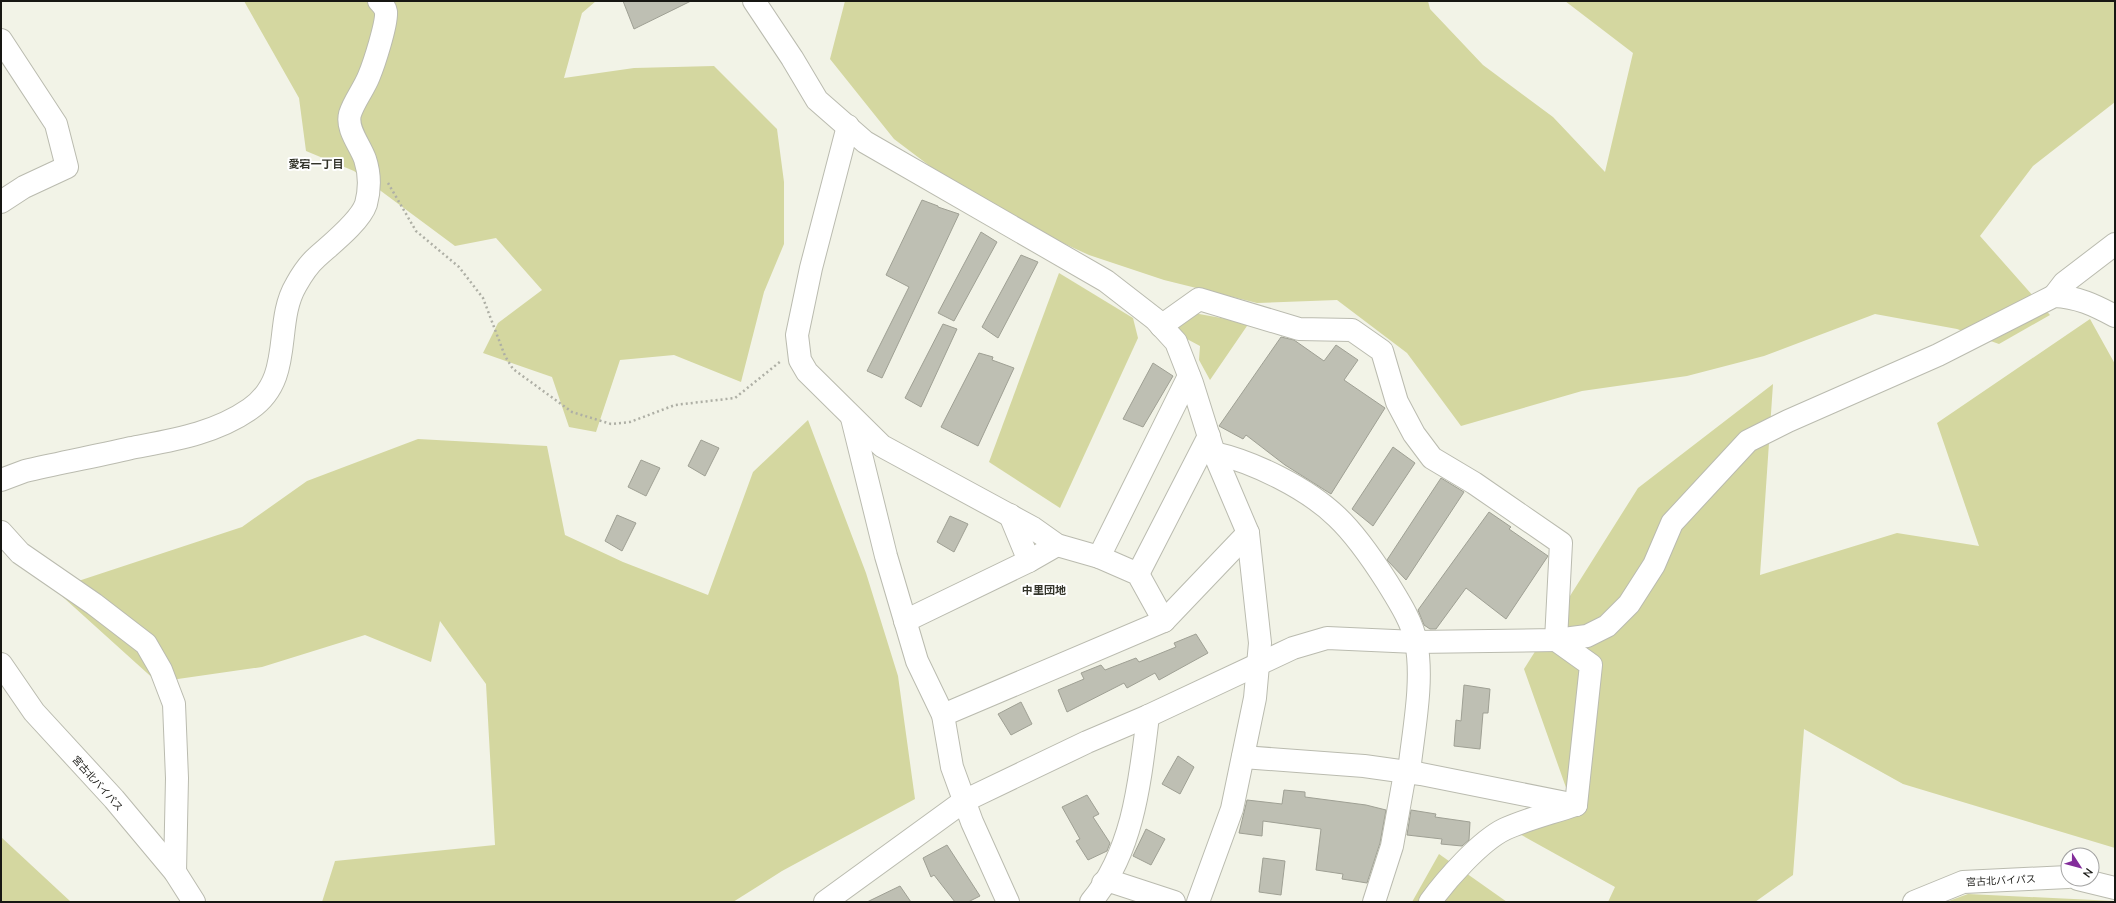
<svg xmlns="http://www.w3.org/2000/svg" width="2116" height="903" viewBox="0 0 2116 903" font-family="Mulish,'Noto Sans JP',sans-serif">
<style>
.green{fill:#d4d7a0}
.building{fill:#bebfb3;stroke:#9fa094}
.lines{fill:none;stroke-linecap:round;stroke-linejoin:round}
.minor-casing{stroke:#babbaf;stroke-width:24}
.highway-casing{stroke:#babbaf;stroke-width:24}
.path{stroke:#aeafa5;stroke-width:2.5;stroke-dasharray:2 3;stroke-linecap:butt}
.minor{stroke:#fff;stroke-width:22}
.highway{stroke:#fff;stroke-width:22}
.labels{text-anchor:middle;stroke-width:4;stroke-linejoin:round;paint-order:stroke}
.street-label{font-size:10px;fill:#171713;stroke:#fff}
.neighbourhood-label{font-size:11px;font-weight:bold;fill:#33342a;stroke:#fff}
</style>
<rect width="100%" height="100%" fill="#f2f3e7"/>
<g class="green">
<polygon points="244,1 596,1 582,13 564,78 634,68 714,66 777,129 784,182 784,244 764,292 741,382 674,355 620,360 596,432 569,427 552,377 483,353 498,323 542,290 496,238 455,246 354,171 306,151 299,98"/>
<polygon points="845,1 1428,1 1430,9 1483,65 1553,117 1605,172 1633,53 1565,1 2115,1 2115,102 2033,166 1980,236 2050,315 1999,344 1957,329 1875,314 1764,356 1687,376 1582,391 1461,426 1407,353 1337,300 1257,303 1164,280 1089,255 984,207 894,139 830,59"/>
<polygon points="1059,273 1133,318 1138,338 1060,508 989,462"/>
<polygon points="1188,312 1249,323 1210,380 1199,360 1200,346 1172,331"/>
<polygon points="2090,319 2115,364 2115,848 1903,784 1804,729 1793,875 1755,902 1608,902 1615,887 1516,832 1575,813 1524,669 1638,488 1773,384 1760,575 1897,533 1979,546 1937,423"/>
<polygon points="808,420 866,573 898,676 915,799 782,871 733,902 322,902 335,861 495,845 486,684 440,621 431,662 365,635 262,667 157,682 54,589 242,527 307,481 418,439 547,446 565,535 623,562 708,595 753,472"/>
<polygon points="1,837 71,902 1,902"/>
<polygon points="1439,854 1507,902 1412,902"/>
<polygon points="1968,894 2115,901 2115,902 1946,902"/>
</g>
<g class="building">
<polygon points="623,1 691,1 634,29"/>
<polygon points="922,200 938,206 938,207 959,214 882,378 867,371 909,287 886,275"/>
<polygon points="981,232 997,242 954,321 938,313"/>
<polygon points="1021,255 1038,262 998,338 982,327"/>
<polygon points="943,324 957,329 921,407 905,398"/>
<polygon points="1281,337 1294,340 1324,361 1336,345 1358,360 1344,380 1385,408 1331,494 1285,465 1246,435 1243,439 1219,426"/>
<polygon points="979,353 993,357 992,360 1014,368 978,446 941,427"/>
<polygon points="1153,363 1173,376 1143,427 1123,419"/>
<polygon points="701,440 719,448 705,476 688,466"/>
<polygon points="1393,447 1415,463 1373,526 1352,509"/>
<polygon points="641,460 660,468 646,496 628,487"/>
<polygon points="1441,478 1464,492 1406,580 1387,560"/>
<polygon points="1489,512 1511,527 1509,529 1548,556 1506,619 1466,588 1436,629 1430,629 1424,625 1418,610"/>
<polygon points="617,515 636,523 622,551 605,541"/>
<polygon points="950,516 968,524 954,552 937,542"/>
<polygon points="1196,634 1208,653 1159,680 1155,673 1127,688 1124,683 1067,712 1058,690 1084,679 1081,673 1101,665 1105,670 1136,658 1139,662 1176,647 1174,643"/>
<polygon points="1464,685 1490,689 1488,713 1483,713 1480,749 1454,746 1456,720 1461,721"/>
<polygon points="1021,702 1032,724 1011,735 998,714"/>
<polygon points="1178,756 1194,767 1180,794 1162,784"/>
<polygon points="1284,790 1305,792 1305,797 1366,805 1386,810 1380,843 1367,883 1342,879 1343,874 1316,870 1321,829 1263,821 1262,836 1239,833 1247,800 1282,804"/>
<polygon points="1087,795 1099,814 1093,817 1110,843 1107,851 1088,860 1076,841 1080,839 1062,807"/>
<polygon points="1411,810 1436,814 1435,817 1470,822 1469,840 1462,846 1441,844 1442,839 1407,835"/>
<polygon points="1146,829 1165,839 1151,865 1133,856"/>
<polygon points="947,845 980,896 968,902 955,902 934,875 931,877 923,858"/>
<polygon points="1263,858 1285,861 1281,895 1259,892"/>
<polygon points="900,886 911,902 867,902"/>
</g>
<g class="lines">
<g class="minor-casing">
<g id="minor">
<polyline points="754,1 792,58 817,100 865,142 1106,281 1155,319 1176,342 1192,383 1214,453 1248,533 1260,643 1255,698 1232,809 1198,902"/>
<polyline points="1,40 56,124 67,167 24,187 1,202"/>
<polyline points="848,126 811,268 797,335 800,360 807,372 882,446 1033,528 1057,545 1099,557 1138,574 1164,621"/>
<polyline points="2054,296 2064,283 2115,244"/>
<polyline points="1161,326 1199,299 1299,329 1352,330 1382,351 1397,402 1414,434 1432,458 1474,483 1561,543 1556,640 1591,665 1576,805"/>
<polyline points="852,418 886,556 917,661 943,715 952,767 972,822 1008,902"/>
<path d="M1214 453C1254 462 1307 488 1337 517 1356 535 1373 560 1387 582 1398 600 1412 621 1416 642 1424 681 1413 733 1409 772"/>
<path d="M1 480 25 471C61 463 96 456 131 448 172 440 214 434 250 409 295 378 273 324 296 285 301 276 309 264 317 257 330 245 360 222 366 204 370 189 370 174 365 159 360 145 346 129 350 114 354 101 364 89 369 76 374 64 387 24 386 12 385 7 383 5 379 1"/>
<polyline points="1010,515 1029,561"/>
<polyline points="1,532 20,553 94,604 146,644 161,670 174,704 177,778 175,872"/>
<polyline points="1099,557 1189,376"/>
<polyline points="1138,574 1209,436"/>
<polyline points="905,621 1029,561 1057,545"/>
<polyline points="943,715 1164,621 1248,533"/>
<polyline points="1243,757 1364,766 1421,774 1576,805"/>
<polyline points="1103,883 1113,882 1174,902"/>
<path d="M825 902 964 801 1087 742 1148 716 1293 648 1327 638 1416 642 1556 640 1587 636 1607 626 1629 604 1654 565 1672 523 1748 441 1788 421 1938 355 2054 296C2078 297 2094 305 2115 316"/>
<path d="M1091 902C1134 850 1140 780 1148 716"/>
<polyline points="1374,902 1392,846 1405,773"/>
<path d="M1430 902C1446 880 1480 841 1505 829 1527 819 1552 813 1575 805"/>
</g>
</g>
<g class="highway-casing">
<g id="highway">
<polyline points="1,664 34,712 114,799 175,872 194,902"/>
<polyline points="2078,879 2115,888"/>
<polyline points="1914,902 1963,882 2068,877"/>
</g>
</g>
<polyline class="path" points="388,183 416,231 459,267 483,298 505,356 513,369 572,412 611,424 630,422 675,405 735,398 781,361"/>
<use href="#minor" class="minor"/>
<use href="#highway" class="highway"/>
</g>
<g class="labels">
<g class="street-label">
<text transform="translate(98 783) rotate(48)" y="4">宮古北バイパス</text>
<text transform="translate(2001 880) rotate(-3)" y="4">宮古北バイパス</text>
</g>
<g class="neighbourhood-label">
<text x="316" y="168">愛宕一丁目</text>
<text x="1044" y="594">中里団地</text>
</g>
</g>
<rect width="2116" height="903" fill="none" stroke="#171713" stroke-width="4"/>
<g transform="translate(2080 867) rotate(126)"><circle r="19" fill="#ffffff" stroke="#a2a2a1"/>
<path d="M0-3L7 15L0 10L-7 15Z" fill="#832d9b"/>
<text y="-6" font-size="11" font-weight="bold" text-anchor="middle" fill="#171713">N</text>
</g>
</svg>
